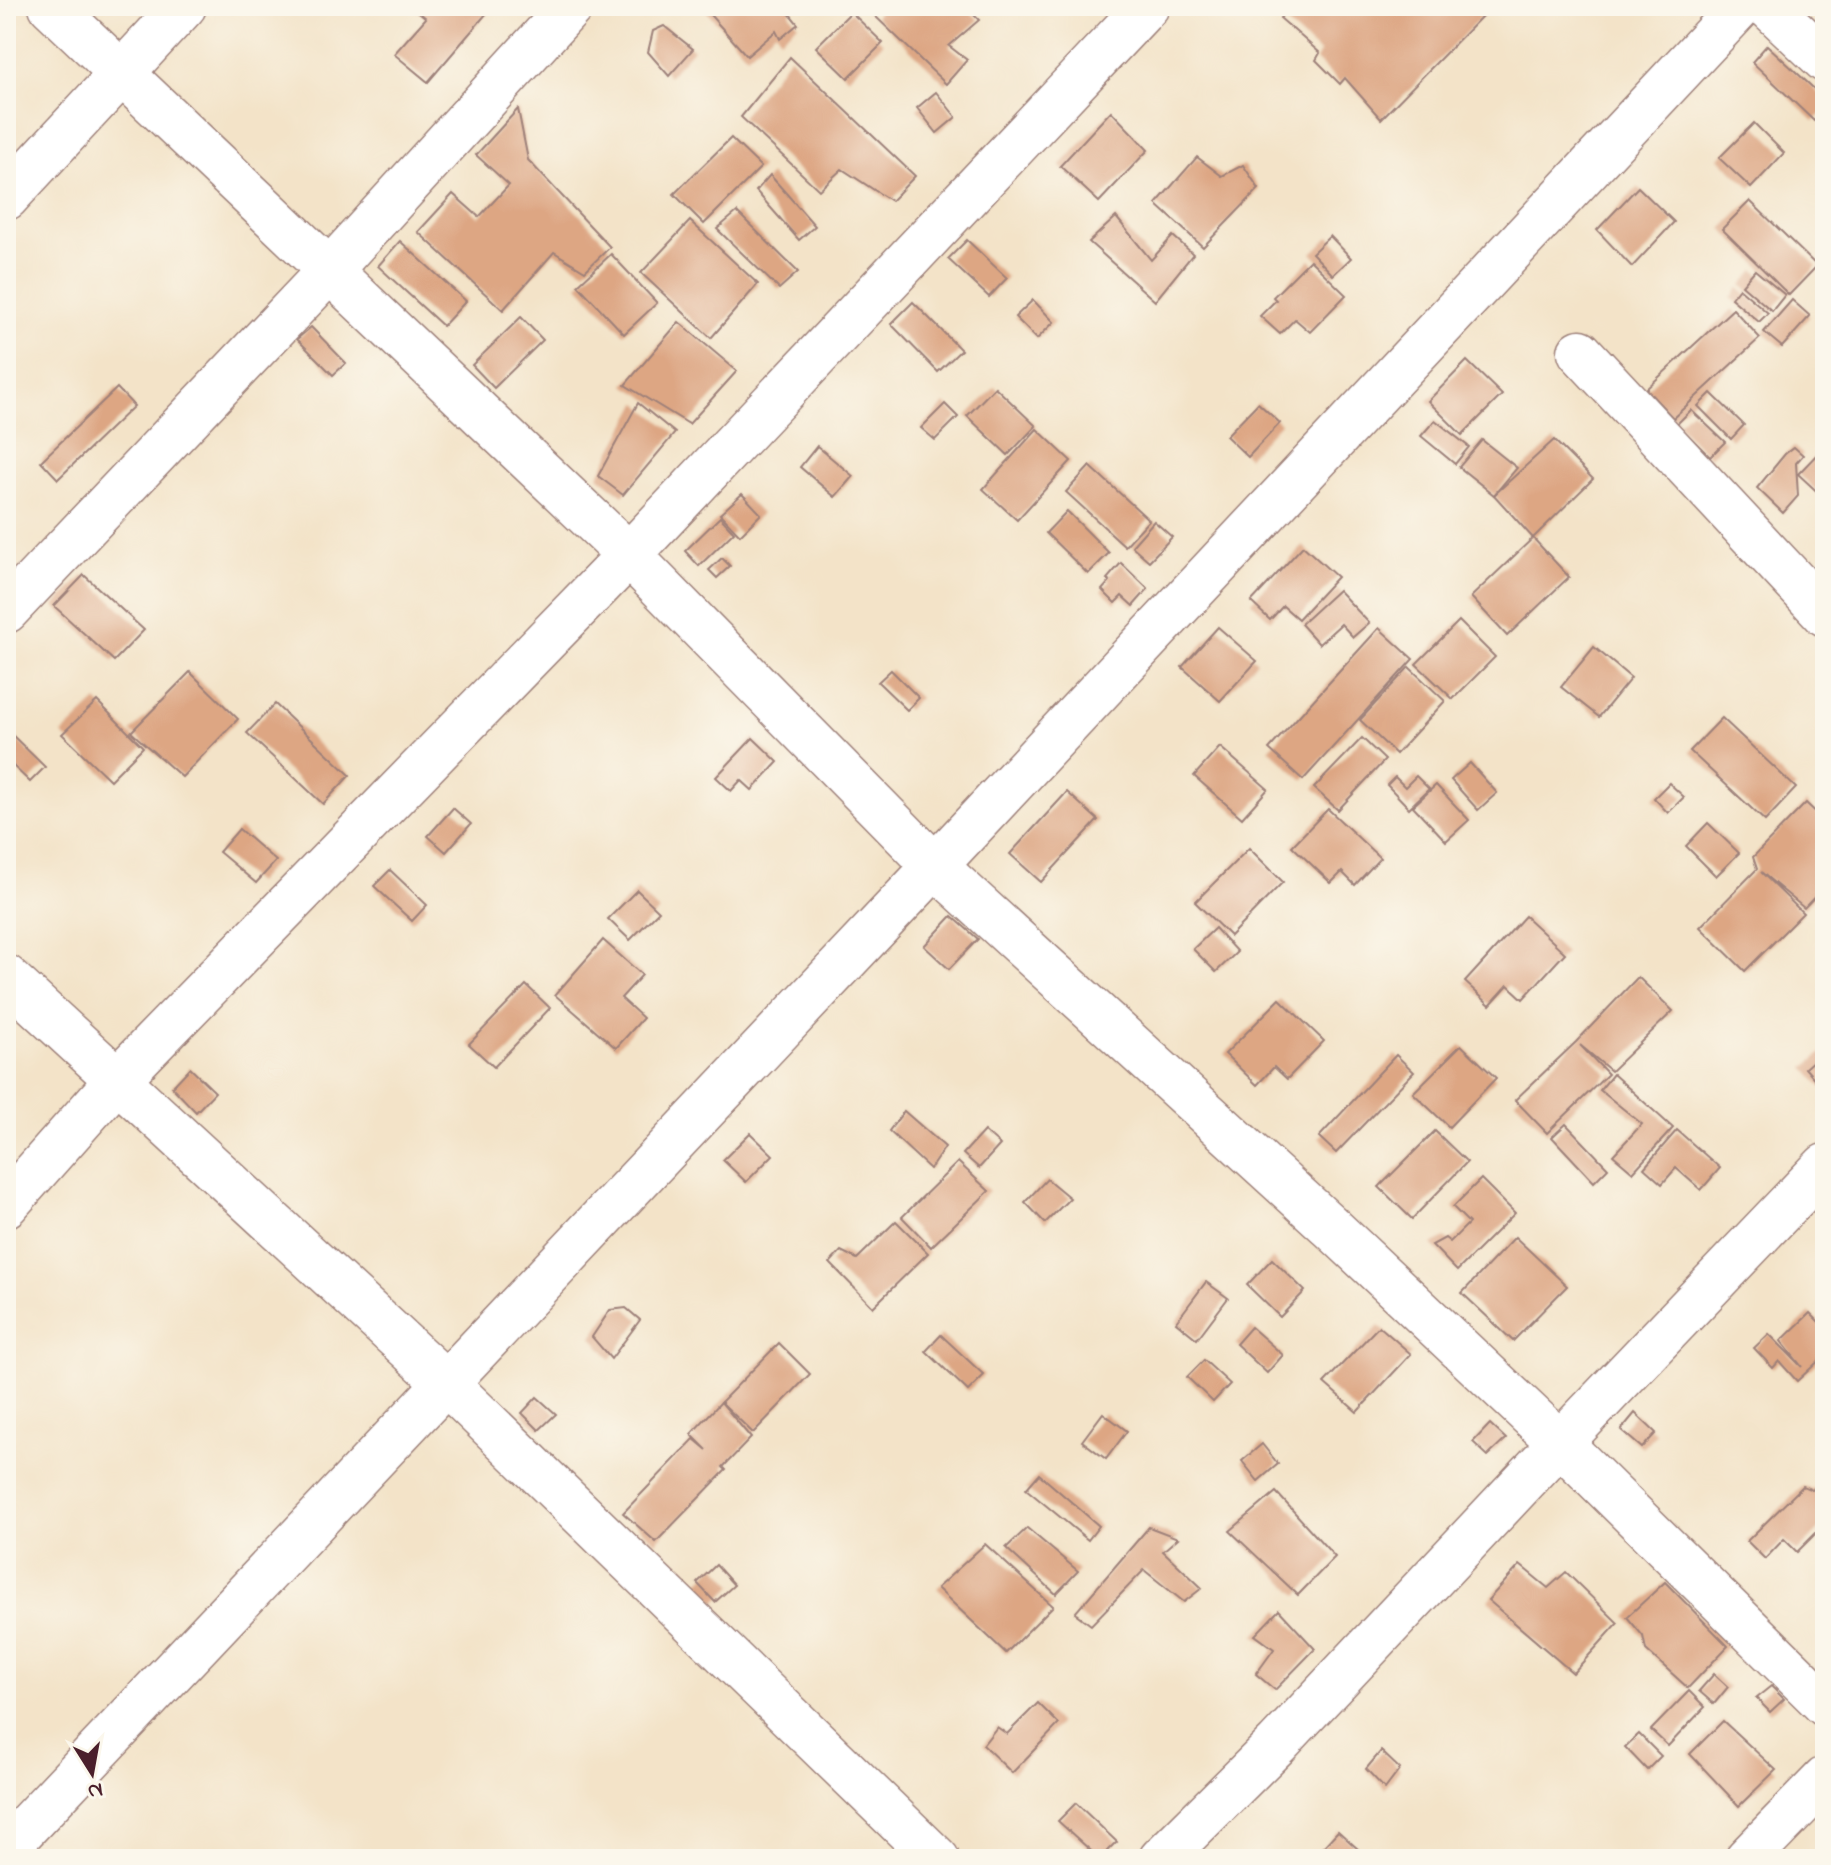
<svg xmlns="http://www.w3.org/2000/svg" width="1831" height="1865" viewBox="0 0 1831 1865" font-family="'Indie Flower',sans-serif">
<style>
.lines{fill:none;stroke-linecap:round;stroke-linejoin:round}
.stream{stroke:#46b0c4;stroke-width:11}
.building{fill:#dda683}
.minor-casing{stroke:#9e817a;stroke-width:47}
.minor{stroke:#fff;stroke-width:44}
</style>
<rect width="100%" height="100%" fill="#fbf7ec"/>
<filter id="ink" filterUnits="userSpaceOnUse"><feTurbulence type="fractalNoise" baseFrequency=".0125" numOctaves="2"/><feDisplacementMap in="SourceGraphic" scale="16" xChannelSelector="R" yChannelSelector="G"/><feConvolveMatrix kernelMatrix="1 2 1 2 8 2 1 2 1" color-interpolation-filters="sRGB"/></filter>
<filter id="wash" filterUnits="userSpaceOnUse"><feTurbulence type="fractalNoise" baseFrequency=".006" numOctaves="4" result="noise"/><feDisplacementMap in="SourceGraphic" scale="32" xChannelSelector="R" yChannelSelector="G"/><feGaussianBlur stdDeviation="1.8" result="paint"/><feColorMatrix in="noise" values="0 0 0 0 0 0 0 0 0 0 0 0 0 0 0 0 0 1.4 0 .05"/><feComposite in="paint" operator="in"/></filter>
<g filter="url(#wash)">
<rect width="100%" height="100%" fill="#f3e3c8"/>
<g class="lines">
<polyline class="stream" points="1815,6 1825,16"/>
</g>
<g id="blocks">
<g class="building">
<polygon points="412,6 493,6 428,82 394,54 426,18"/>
<polygon points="702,6 797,6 789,13 798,24 780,39 776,31 747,56"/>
<polygon points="884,6 965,6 979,20 949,46 967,60 946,84 875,16"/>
<polygon points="1291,6 1484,6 1488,10 1381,119 1345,78 1340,84 1316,60 1320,53 1280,18"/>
<polygon points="851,12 883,43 848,78 816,47"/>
<polygon points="664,26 693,49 669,76 648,52 653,31"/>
<polygon points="1767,45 1825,99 1825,110 1814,121 1752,62"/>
<polygon points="790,57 915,176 891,201 842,169 819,190 741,117"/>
<polygon points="936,92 956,117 937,133 917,108"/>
<polygon points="518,109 528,160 610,247 585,271 554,252 503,310 418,232 453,194 479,217 509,185 476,155"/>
<polygon points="1111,111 1148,150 1099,202 1060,166"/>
<polygon points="1754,123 1784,153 1751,188 1719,158"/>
<polygon points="731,138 761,167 704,224 674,194"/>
<polygon points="1197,157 1222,176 1243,165 1259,189 1203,247 1156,204"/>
<polygon points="770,175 815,226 799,240 756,191"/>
<polygon points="1638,187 1674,222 1632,267 1597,230"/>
<polygon points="1750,201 1817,266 1789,295 1722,229"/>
<polygon points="737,212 798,272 779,289 717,229"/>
<polygon points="1116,217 1151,260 1173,236 1193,254 1155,301 1089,242"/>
<polygon points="690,221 758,284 711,338 641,273"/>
<polygon points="1330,236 1351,258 1333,275 1312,253"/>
<polygon points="967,240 1007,278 989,297 948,259"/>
<polygon points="400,241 466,301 443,326 378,266"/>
<polygon points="611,254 657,303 624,334 578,285"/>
<polygon points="1310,260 1346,295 1310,332 1295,319 1280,334 1260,316 1276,300 1273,297"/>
<polygon points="1755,270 1785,295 1772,311 1742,285"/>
<polygon points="1739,288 1768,313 1759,322 1731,298"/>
<polygon points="1033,300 1054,322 1037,339 1015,317"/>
<polygon points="1792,300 1810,316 1782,347 1764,332"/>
<polygon points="913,302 961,350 938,372 891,324"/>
<polygon points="1733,309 1760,338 1673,418 1646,389"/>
<polygon points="521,317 543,340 494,388 472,365"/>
<polygon points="679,322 737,371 689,424 625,385"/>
<polygon points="311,327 346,363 333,375 297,339"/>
<polygon points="1467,361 1502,395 1462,435 1428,401"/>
<polygon points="995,387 1036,426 1008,455 967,416"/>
<polygon points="117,388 134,406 58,479 41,461"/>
<polygon points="1711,393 1744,425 1731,439 1698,406"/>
<polygon points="638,403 675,433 623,495 598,476"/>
<polygon points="1258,403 1280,423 1248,457 1226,436"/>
<polygon points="945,404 958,417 935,440 921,428"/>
<polygon points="1691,410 1725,442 1710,457 1677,424"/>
<polygon points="1435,420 1469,447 1455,464 1421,436"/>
<polygon points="1037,429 1071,461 1017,520 983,489"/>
<polygon points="1482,440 1517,468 1494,495 1459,467"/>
<polygon points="1554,440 1593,479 1533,538 1569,577 1507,636 1471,597 1533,538 1494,495"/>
<polygon points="817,446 853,476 835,497 800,467"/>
<polygon points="1825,446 1825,499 1798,474"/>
<polygon points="1794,447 1803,455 1796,463 1798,496 1783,513 1757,488 1785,454"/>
<polygon points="1090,466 1149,520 1125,546 1066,492"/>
<polygon points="742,494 761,514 740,535 720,514"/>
<polygon points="1067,511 1109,553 1088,574 1046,533"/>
<polygon points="720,517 734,532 699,566 685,551"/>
<polygon points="1154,521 1172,537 1149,561 1132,546"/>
<polygon points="1303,546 1337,577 1298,619 1283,606 1270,620 1251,602"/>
<polygon points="722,558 730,566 717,578 709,570"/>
<polygon points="1121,563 1148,589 1133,606 1122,596 1115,603 1102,590 1110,581 1107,579"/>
<polygon points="84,575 144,630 114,661 54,606"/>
<polygon points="1338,590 1369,623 1353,637 1341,624 1319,644 1301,624"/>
<polygon points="1459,621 1495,657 1453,699 1416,664"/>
<polygon points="1218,627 1257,661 1220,701 1182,667"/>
<polygon points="1379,628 1413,659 1303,780 1269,749"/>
<polygon points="1594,647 1631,678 1599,717 1561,687"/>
<polygon points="1409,667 1445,701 1396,754 1360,720"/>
<polygon points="891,670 919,698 907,710 878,682"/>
<polygon points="190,672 238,719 182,777 131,732"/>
<polygon points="97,701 143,747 110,780 62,734"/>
<polygon points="275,704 350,775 323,804 247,733"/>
<polygon points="1722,718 1796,788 1765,821 1690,751"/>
<polygon points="10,733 45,767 30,782 6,759 6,738"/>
<polygon points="753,738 778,762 752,790 741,780 731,791 716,777"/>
<polygon points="1362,738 1385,760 1338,810 1314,788"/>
<polygon points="1220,747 1268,789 1242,818 1194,776"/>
<polygon points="1470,763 1497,793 1478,810 1451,780"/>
<polygon points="1416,776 1429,789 1409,808 1387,785 1395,777 1405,787"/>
<polygon points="1669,783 1684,797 1668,813 1654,798"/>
<polygon points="1436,785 1469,820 1446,841 1413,806"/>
<polygon points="1067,792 1098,820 1041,882 1010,854"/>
<polygon points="1806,803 1825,821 1825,886 1804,908 1761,872 1803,913 1745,971 1700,927 1757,869 1753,857"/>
<polygon points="453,808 471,824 446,852 428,836"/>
<polygon points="1328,809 1380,858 1355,885 1342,872 1331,883 1292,846"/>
<polygon points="1708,823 1739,853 1716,876 1686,846"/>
<polygon points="239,829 276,861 256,883 219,852"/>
<polygon points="1249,848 1283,882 1230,936 1195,902"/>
<polygon points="390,870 427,905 412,921 374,886"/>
<polygon points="637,890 659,911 630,940 608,919"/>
<polygon points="952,916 978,939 949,969 924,946"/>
<polygon points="1525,916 1565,953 1523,999 1508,985 1490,1005 1465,982"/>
<polygon points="1215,928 1237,952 1216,972 1193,949"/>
<polygon points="603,940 642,975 621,998 643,1018 616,1048 555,995"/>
<polygon points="1638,977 1673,1011 1611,1071 1580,1045 1608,1074 1547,1133 1515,1100 1576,1042"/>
<polygon points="526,985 550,1008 494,1067 469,1044"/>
<polygon points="1280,999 1324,1041 1287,1079 1274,1067 1257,1085 1225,1054"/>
<polygon points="1461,1045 1496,1078 1449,1127 1413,1093"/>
<polygon points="1825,1050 1825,1091 1805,1068"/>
<polygon points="1396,1055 1414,1072 1336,1153 1319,1137"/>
<polygon points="190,1068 215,1092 196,1112 172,1087"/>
<polygon points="1613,1074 1673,1128 1633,1172 1613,1155 1642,1124 1600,1090"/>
<polygon points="904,1111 945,1147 930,1169 889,1131"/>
<polygon points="1566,1124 1608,1168 1594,1182 1552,1137"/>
<polygon points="1677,1130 1720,1168 1701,1190 1676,1168 1662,1184 1644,1168"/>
<polygon points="984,1131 1000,1145 979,1168 963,1154"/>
<polygon points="1435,1131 1467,1162 1412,1219 1379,1187"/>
<polygon points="750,1133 773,1155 746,1182 723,1160"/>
<polygon points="958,1162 989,1191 931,1247 902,1217"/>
<polygon points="1047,1179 1070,1198 1045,1223 1025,1202"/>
<polygon points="1481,1179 1515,1213 1457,1271 1432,1245 1445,1238 1450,1242 1469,1223 1453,1207"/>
<polygon points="896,1221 928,1253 873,1307 830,1263 841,1251 857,1259"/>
<polygon points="1515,1237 1567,1286 1513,1341 1462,1293"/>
<polygon points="1272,1259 1305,1291 1280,1317 1247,1285"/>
<polygon points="1206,1282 1228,1298 1197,1339 1176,1322"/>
<polygon points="626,1308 640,1320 611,1359 592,1337 610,1310"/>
<polygon points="1810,1313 1825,1328 1825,1355 1797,1381 1779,1361 1773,1368 1754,1348 1769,1334 1802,1367 1781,1341"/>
<polygon points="1379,1326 1411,1354 1357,1412 1324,1383"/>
<polygon points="1251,1327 1283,1355 1267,1373 1236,1344"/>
<polygon points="941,1335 984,1375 968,1391 926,1351"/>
<polygon points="779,1343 810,1374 753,1433 721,1402"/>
<polygon points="1204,1360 1230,1384 1213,1402 1187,1377"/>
<polygon points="537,1397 556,1414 539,1430 522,1413"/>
<polygon points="721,1402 751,1438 723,1467 726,1470 656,1542 623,1513 694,1439 707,1450 691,1434"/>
<polygon points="1103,1413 1127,1431 1106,1459 1082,1441"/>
<polygon points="1635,1413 1656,1433 1642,1448 1621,1430"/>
<polygon points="1490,1424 1506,1439 1488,1456 1473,1442"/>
<polygon points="1262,1444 1278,1464 1258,1481 1242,1461"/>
<polygon points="1039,1474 1099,1526 1088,1540 1026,1489"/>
<polygon points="1825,1478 1825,1498 1818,1505 1825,1512 1825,1524 1797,1552 1784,1539 1765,1559 1747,1541 1803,1486 1812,1490"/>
<polygon points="1276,1492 1335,1557 1298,1595 1230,1531"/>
<polygon points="1149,1527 1178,1538 1163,1551 1202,1588 1184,1602 1144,1570 1091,1625 1075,1613"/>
<polygon points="1027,1528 1078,1571 1056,1594 1006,1548"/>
<polygon points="985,1544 1053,1606 1006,1653 937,1588"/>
<polygon points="716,1565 734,1585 715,1602 697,1583"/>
<polygon points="1520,1565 1548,1588 1566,1572 1618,1623 1573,1673 1488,1600"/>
<polygon points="1665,1582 1728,1646 1688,1688 1646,1650 1643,1636 1627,1617"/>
<polygon points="1279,1610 1315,1649 1275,1690 1256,1674 1274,1649 1255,1635"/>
<polygon points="1714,1674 1728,1687 1714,1704 1699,1691"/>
<polygon points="1771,1686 1784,1699 1770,1712 1756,1698"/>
<polygon points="1689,1691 1705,1707 1668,1746 1651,1730"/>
<polygon points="1038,1703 1059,1724 1012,1773 983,1745 997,1727 1007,1734"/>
<polygon points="1723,1721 1776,1770 1739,1806 1690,1754"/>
<polygon points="1639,1734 1661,1756 1647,1770 1625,1747"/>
<polygon points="1381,1751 1400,1769 1385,1789 1366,1769"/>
<polygon points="1076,1803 1117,1842 1100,1859 1058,1821"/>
<polygon points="1338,1831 1369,1859 1312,1859"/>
</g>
</g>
</g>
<g filter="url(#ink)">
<use href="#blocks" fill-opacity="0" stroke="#9e817a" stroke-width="2"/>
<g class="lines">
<g class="minor-casing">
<g id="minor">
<polyline points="51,6 629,555 935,866 1332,1228 1560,1443 1825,1704"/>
<polyline points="1768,6 1825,60"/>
<polyline points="6,198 184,6"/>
<polyline points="1580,352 1825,614"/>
<polyline points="6,611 329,271 571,6"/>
<polyline points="6,977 445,1382 937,1859"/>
<polyline points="6,1205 117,1080 629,555 1147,6"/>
<polyline points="6,1848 935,866 1741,6"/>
<polyline points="1161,1859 1277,1744 1560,1443 1825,1166"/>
<polyline points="1747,1859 1825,1779"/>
</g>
</g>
<use href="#minor" class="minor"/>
</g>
</g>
<rect width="1831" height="1865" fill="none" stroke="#fbf7ec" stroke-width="32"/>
<g transform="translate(92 1773) rotate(169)" stroke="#fbf7ec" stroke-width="6" paint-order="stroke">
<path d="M0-6L14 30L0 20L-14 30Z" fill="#4a1f2b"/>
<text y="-12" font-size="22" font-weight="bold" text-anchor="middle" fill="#4a1f2b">N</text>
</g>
</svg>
